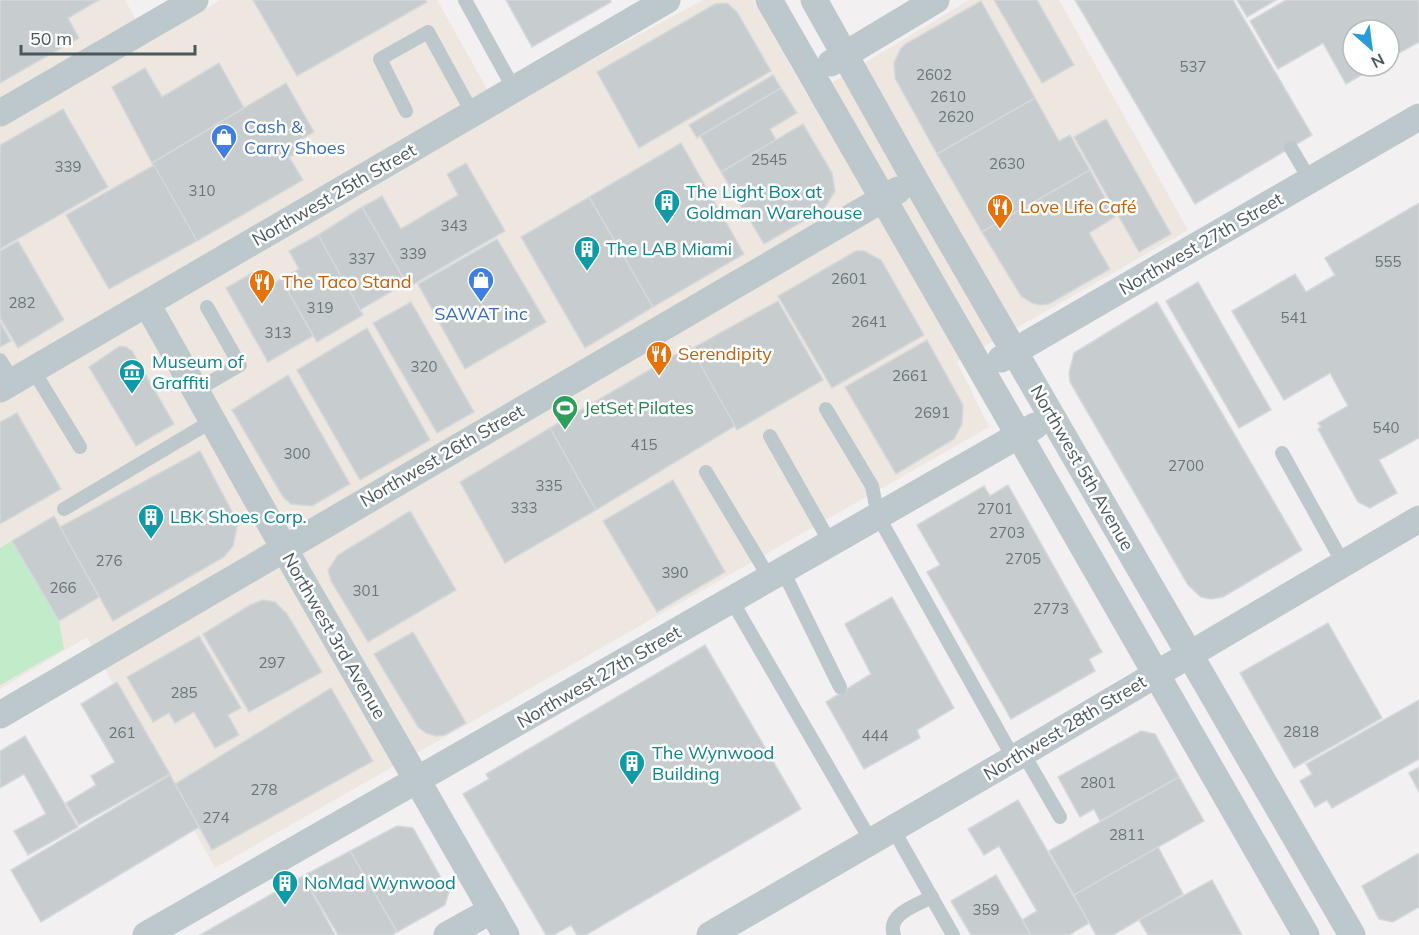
<svg xmlns="http://www.w3.org/2000/svg" width="1419" height="935" viewBox="0 0 1419 935" font-family="Mulish,sans-serif">
<style>
.commercial{fill:#ede7e0}
.green{fill:#c2ecc9}
.building{fill:#c7cdcf;stroke:#d5d8db;stroke-width:1.5}
.lines{fill:none;stroke-linecap:round;stroke-linejoin:round}
.lane{stroke:#bdc8cc;stroke-width:14}
.street{stroke:#bdc8cc;stroke-width:27}
.labels{text-anchor:middle;stroke-width:5;stroke-linejoin:round;paint-order:stroke}
.number-label{font-size:15px;fill:#687579}
.shop-label{font-size:18px;fill:#366cbe;stroke:#fff;text-anchor:start}
.culture-label{font-size:18px;fill:#0d838f;stroke:#fff;text-anchor:start}
.street-label{font-size:18px;fill:#49585c;stroke:#fff}
.food-label{font-size:18px;fill:#c56008;stroke:#fff;text-anchor:start}
.leisure-label{font-size:18px;fill:#27864d;stroke:#fff;text-anchor:start}
</style>
<rect width="100%" height="100%" fill="#f2f0f1"/>
<polygon class="commercial" points="0,0 125,0 149,43 220,0 437,0 499,110 703,0 753,0 808,97 969,0 1059,0 1188,230 957,362 989,427 215,868 87,637 0,689"/>
<polygon class="green" points="12,541 59,621 64,649 0,685 0,548"/>
<g class="building">
<polygon points="0,0 99,0 68,18 79,38 0,83"/>
<polygon points="253,0 425,0 427,2 297,76"/>
<polygon points="506,0 610,0 611,2 532,47"/>
<polygon points="994,0 1037,0 1074,65 1042,83"/>
<polygon points="1075,0 1233,0 1312,135 1195,204"/>
<polygon points="1237,0 1276,0 1247,17"/>
<polygon points="1286,0 1419,0 1419,42 1389,59 1389,30 1353,30 1353,66 1377,66 1346,84 1323,43 1278,69 1250,21"/>
<polygon points="981,1 1035,98 937,154 895,78 894,63 901,48 907,43"/>
<polygon points="727,3 737,12 771,71 639,148 597,72 715,4"/>
<polygon points="219,63 244,108 152,163 112,87 145,68 162,97"/>
<polygon points="773,75 781,88 697,138 689,125"/>
<polygon points="286,83 314,132 296,142 301,151 289,157 303,180 197,241 152,163"/>
<polygon points="781,88 797,113 770,129 776,140 721,172 700,136"/>
<polygon points="1035,98 1059,141 1070,135 1090,170 982,232 937,154"/>
<polygon points="63,109 108,187 0,249 0,145"/>
<polygon points="1106,119 1171,234 1139,252 1074,137"/>
<polygon points="803,124 832,173 835,191 824,209 764,244 721,172"/>
<polygon points="681,143 744,254 653,307 589,197"/>
<polygon points="466,163 505,231 409,287 362,207 382,196 401,229 458,195 447,174"/>
<polygon points="154,165 197,241 109,289 66,215"/>
<polygon points="1090,170 1115,217 1089,233 1110,269 1049,304 1040,305 1032,303 1021,296 982,232"/>
<polygon points="589,197 653,307 585,348 521,237"/>
<polygon points="1419,203 1419,438 1379,460 1397,493 1370,508 1358,502 1318,429 1321,427 1318,423 1348,406 1330,373 1284,400 1232,311 1295,274 1306,292 1335,275 1325,258"/>
<polygon points="362,207 406,283 360,310 318,235"/>
<polygon points="318,235 363,315 317,342 281,279 299,269 289,251"/>
<polygon points="497,239 546,322 465,369 418,284"/>
<polygon points="18,241 64,320 18,348 0,318 0,251"/>
<polygon points="856,251 864,251 881,260 924,335 832,388 778,296"/>
<polygon points="252,273 262,290 281,279 313,336 268,362 226,288"/>
<polygon points="1198,282 1271,410 1239,428 1166,301"/>
<polygon points="778,301 823,380 737,430 691,349"/>
<polygon points="411,302 474,412 437,433 373,323"/>
<polygon points="1157,302 1302,550 1223,597 1211,599 1201,597 1188,585 1070,382 1069,373 1074,353"/>
<polygon points="0,322 11,341 0,347"/>
<polygon points="367,328 430,440 360,480 297,370"/>
<polygon points="927,340 963,405 962,424 954,439 896,474 845,387"/>
<polygon points="120,346 126,347 132,351 174,424 136,446 89,367"/>
<polygon points="690,346 735,426 596,510 550,428"/>
<polygon points="288,375 350,484 312,506 291,504 283,497 232,410"/>
<polygon points="17,413 61,489 0,524 0,422"/>
<polygon points="550,428 596,510 505,563 460,482"/>
<polygon points="200,451 238,523 233,546 224,557 113,621 60,527"/>
<polygon points="673,480 725,572 657,612 603,521"/>
<polygon points="1008,485 1102,652 1089,659 1095,671 1011,719 927,572 940,565 917,525 984,486 990,496"/>
<polygon points="410,511 456,590 368,642 331,581 328,570 338,555"/>
<polygon points="54,516 99,597 59,621 12,541"/>
<polygon points="892,597 954,708 917,730 920,738 864,769 826,702 871,674 845,624"/>
<polygon points="263,600 275,602 287,614 322,672 249,712 203,634 250,605"/>
<polygon points="1328,623 1382,718 1294,768 1240,673"/>
<polygon points="413,632 466,723 445,735 436,736 426,733 418,727 374,654"/>
<polygon points="199,636 241,708 228,715 239,735 215,748 194,712 175,723 169,713 153,722 127,677"/>
<polygon points="705,645 801,809 586,935 577,935 571,925 554,935 546,935 463,794 489,779 486,774"/>
<polygon points="117,682 170,774 79,825 66,803 96,785 91,776 115,762 81,704"/>
<polygon points="331,688 373,761 212,850 175,784"/>
<polygon points="1419,700 1419,759 1332,808 1327,800 1315,807 1300,781 1312,774 1306,764"/>
<polygon points="1141,731 1155,734 1179,777 1100,821 1094,809 1080,817 1058,777"/>
<polygon points="25,736 78,827 28,855 14,831 46,814 24,774 0,788 0,751"/>
<polygon points="1419,767 1419,792 1409,773"/>
<polygon points="170,775 199,827 41,922 11,870"/>
<polygon points="1179,777 1204,821 1074,895 1049,851"/>
<polygon points="1018,800 1089,923 1069,935 1031,935 1022,920 1037,911 999,846 984,855 968,829"/>
<polygon points="397,826 413,828 449,892 445,905 397,932 350,851"/>
<polygon points="1158,847 1183,894 1113,935 1096,935 1074,895"/>
<polygon points="350,851 397,932 392,935 338,935 303,876"/>
<polygon points="1419,853 1419,907 1393,922 1379,919 1362,886"/>
<polygon points="996,875 1022,920 1031,935 971,935 951,901"/>
<polygon points="303,876 335,935 200,935"/>
<polygon points="1212,880 1242,935 1148,935 1139,920"/>
</g>
<g class="lines">
<g class="lane">
<polyline points="465,0 514,89"/>
<polyline points="406,111 380,59 428,32 473,114"/>
<polyline points="1291,148 1310,180"/>
<polyline points="0,360 13,381"/>
<polyline points="33,370 80,447"/>
<polyline points="195,391 240,365 207,307"/>
<polyline points="826,409 872,486 878,516 1014,759"/>
<polyline points="770,436 831,544"/>
<polyline points="1282,453 1343,563"/>
<polyline points="706,472 770,579"/>
<polyline points="64,509 212,421"/>
<polyline points="783,571 840,687"/>
<polyline points="732,601 871,841"/>
<polyline points="1023,753 1060,817"/>
<polyline points="893,829 953,935"/>
<path d="M894 935C886 914 917 905 932 897"/>
</g>
<g class="street">
<polyline points="769,0 1306,935"/>
<polyline points="814,0 915,180 1352,935"/>
<polyline points="831,63 936,0"/>
<polyline points="0,113 195,0"/>
<polyline points="147,304 298,573 506,935"/>
<polyline points="1001,359 1419,117"/>
<polyline points="0,389 667,0"/>
<polyline points="0,715 898,190"/>
<polyline points="146,935 1035,426"/>
<polyline points="447,935 492,910"/>
<polyline points="710,935 1023,753 1419,519"/>
</g>
</g>
<defs>
<g id="shop-pin" transform="scale(1.35)"><path d="M0 17L-7.5 6A9.5 9.5 0 1 1 7.5 6Z" fill="#3f7fe0" stroke="#fff"/><path d="M-5-2.5h2.3a2.7 3.5 0 0 1 5.4 0H5L5.5 6h-11ZM-1.5-2.5h3a1.5 2.3 0 0 0-3 0Z" fill="#fff"/></g>
<g id="building-pin" transform="scale(1.35)"><path d="M0 17L-7.5 6A9.5 9.5 0 1 1 7.5 6Z" fill="#0f9aa8" stroke="#fff"/><path d="M-4-6H4V6H1V3H-1V6H-4ZM-2.5-4.3h1.7v1.8h-1.7ZM.8-4.3h1.7v1.8H.8ZM-2.5-1h1.7V.8h-1.7ZM.8-1h1.7V.8H.8Z" fill="#fff"/></g>
<g id="restaurant-pin" transform="scale(1.35)"><path d="M0 17L-7.5 6A9.5 9.5 0 1 1 7.5 6Z" fill="#e8710a" stroke="#fff"/><path d="M-5-6h1v4h1v-4h1v4h1v-4h1v5L-1.5 .5V6h-2V.5L-5-1ZM5-6V6H3V1.5H1.5Q1.5-4 5-6Z" fill="#fff"/></g>
<g id="museum-pin" transform="scale(1.35)"><path d="M0 17L-7.5 6A9.5 9.5 0 1 1 7.5 6Z" fill="#0f9aa8" stroke="#fff"/><path d="M0-6L6-3V-2H-6V-3ZM-5-1h2V3h-2ZM-1-1h2V3h-2ZM3-1h2V3H3ZM-6 4H6V6H-6Z" fill="#fff"/></g>
<g id="stadium-pin" transform="scale(1.35)"><path d="M0 17L-7.5 6A9.5 9.5 0 1 1 7.5 6Z" fill="#2e9e5b" stroke="#fff"/><path d="M0-5a6.5 5 0 1 0 0 10a6.5 5 0 1 0 0-10ZM-3.5-1.8h7v3.6h-7Z" fill="#fff"/></g>
</defs>
<g fill-rule="evenodd">
<use href="#shop-pin" x="224" y="137"/>
<use href="#building-pin" x="667" y="202"/>
<use href="#restaurant-pin" x="1000" y="207"/>
<use href="#building-pin" x="587" y="249"/>
<use href="#shop-pin" x="481" y="280"/>
<use href="#restaurant-pin" x="262" y="282"/>
<use href="#restaurant-pin" x="659" y="354"/>
<use href="#museum-pin" x="132" y="372"/>
<use href="#stadium-pin" x="565" y="408"/>
<use href="#building-pin" x="151" y="517"/>
<use href="#building-pin" x="632" y="763"/>
<use href="#building-pin" x="285" y="883"/>
</g>
<g class="labels">
<g class="number-label">
<text x="1193" y="72">537</text>
<text x="934" y="80">2602</text>
<text x="948" y="102">2610</text>
<text x="956" y="122">2620</text>
<text x="769" y="165">2545</text>
<text x="1007" y="169">2630</text>
<text x="68" y="172">339</text>
<text x="202" y="196">310</text>
<text x="454" y="231">343</text>
<text x="413" y="259">339</text>
<text x="362" y="264">337</text>
<text x="1388" y="267">555</text>
<text x="849" y="284">2601</text>
<text x="22" y="308">282</text>
<text x="320" y="313">319</text>
<text x="1294" y="323">541</text>
<text x="869" y="327">2641</text>
<text x="278" y="338">313</text>
<text x="424" y="372">320</text>
<text x="910" y="381">2661</text>
<text x="932" y="418">2691</text>
<text x="1386" y="433">540</text>
<text x="644" y="450">415</text>
<text x="297" y="459">300</text>
<text x="1186" y="471">2700</text>
<text x="549" y="491">335</text>
<text x="524" y="513">333</text>
<text x="995" y="514">2701</text>
<text x="1007" y="538">2703</text>
<text x="1023" y="564">2705</text>
<text x="109" y="566">276</text>
<text x="675" y="578">390</text>
<text x="63" y="593">266</text>
<text x="366" y="596">301</text>
<text x="1051" y="614">2773</text>
<text x="272" y="668">297</text>
<text x="184" y="698">285</text>
<text x="1301" y="737">2818</text>
<text x="122" y="738">261</text>
<text x="875" y="741">444</text>
<text x="1098" y="788">2801</text>
<text x="264" y="795">278</text>
<text x="216" y="823">274</text>
<text x="1127" y="840">2811</text>
<text x="986" y="915">359</text>
</g>
<g class="shop-label">
<text x="244" y="133">Cash &amp;<tspan x="244" dy="21">Carry Shoes</tspan></text>
<text x="481" y="320" text-anchor="middle">SAWAT inc</text>
</g>
<g class="culture-label">
<text x="686" y="198">The Light Box at<tspan x="686" dy="21">Goldman Warehouse</tspan></text>
<text x="606" y="255">The LAB Miami</text>
<text x="152" y="368">Museum of<tspan x="152" dy="21">Graffiti</tspan></text>
<text x="170" y="523">LBK Shoes Corp.</text>
<text x="652" y="759">The Wynwood<tspan x="652" dy="21">Building</tspan></text>
<text x="304" y="889">NoMad Wynwood</text>
</g>
<g class="street-label">
<text transform="translate(334 195) rotate(-30)" y="6">Northwest 25th Street</text>
<text transform="translate(1201 244) rotate(-30)" y="6">Northwest 27th Street</text>
<text transform="translate(442 456) rotate(-30)" y="6">Northwest 26th Street</text>
<text transform="translate(1082 468) rotate(60)" y="6">Northwest 5th Avenue</text>
<text transform="translate(334 636) rotate(60)" y="6">Northwest 3rd Avenue</text>
<text transform="translate(599 677) rotate(-30)" y="6">Northwest 27th Street</text>
<text transform="translate(1065 728) rotate(-31)" y="6">Northwest 28th Street</text>
</g>
<g class="food-label">
<text x="1020" y="213">Love Life Café</text>
<text x="282" y="288">The Taco Stand</text>
<text x="678" y="360">Serendipity</text>
</g>
<g class="leisure-label">
<text x="584" y="414">JetSet Pilates</text>
</g>
</g>
<g transform="translate(1371 48) rotate(152)"><circle r="28" fill="#ffffff" stroke="#b6bcbe" stroke-width="1.5"/>
<path d="M0-4.5L10 22L0 15L-10 22Z" fill="#279cd6"/>
<text y="-9" font-size="16" font-weight="bold" text-anchor="middle" fill="#49585c">N</text>
</g>
<path d="M21 45v9h174v-9" fill="none" stroke="#49585c" stroke-width="3"/>
<text x="30" y="45" font-size="18" fill="#49585c" stroke="#ffffff" stroke-width="4.5" paint-order="stroke">50 m</text>
</svg>
